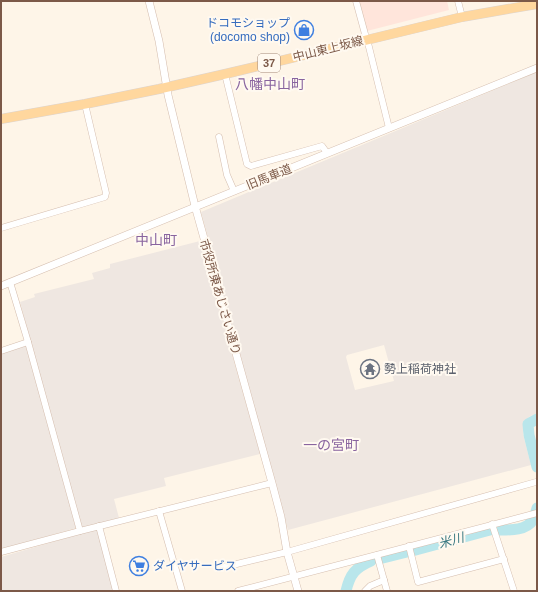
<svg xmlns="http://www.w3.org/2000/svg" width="538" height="592" viewBox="0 0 538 592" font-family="Helvetica,'Noto Sans JP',sans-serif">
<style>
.commercial{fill:#ffe5db}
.industrial{fill:#efe7e1;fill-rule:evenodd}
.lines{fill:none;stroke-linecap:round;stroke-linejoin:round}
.river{stroke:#b9e6eb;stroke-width:11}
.minor-casing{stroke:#d5beaf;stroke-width:7}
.tertiary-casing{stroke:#d5beaf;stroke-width:8}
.primary-casing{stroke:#ddd4cf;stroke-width:10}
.minor{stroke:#fff;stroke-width:6}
.tertiary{stroke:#fff;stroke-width:7}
.primary{stroke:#ffd79e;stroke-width:9}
.labels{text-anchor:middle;stroke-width:4;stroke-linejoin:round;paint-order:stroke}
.shield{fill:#fff9f0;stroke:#a3897a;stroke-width:1}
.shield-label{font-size:11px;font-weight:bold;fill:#7c5948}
.shop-label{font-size:12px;fill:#366cbe;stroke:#fff9f0;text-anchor:end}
.street-label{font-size:12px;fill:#7c5948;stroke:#fff9f0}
.worship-label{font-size:12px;fill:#5b616d;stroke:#fff9f0;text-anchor:start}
.water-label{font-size:13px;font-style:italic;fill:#3a7982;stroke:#fff9f0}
.quarter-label{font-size:14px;fill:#89649f;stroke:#fff9f0}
</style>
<rect width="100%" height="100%" fill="#fef5e8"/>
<polygon class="commercial" points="358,1 447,1 449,10 367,31"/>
<g class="industrial">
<path d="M537 72V413L529 417 524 424 523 434 531 465 288 530 201 212ZM384 345 394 381 355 390 346 357 347 355Z"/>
<polygon points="200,241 260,454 164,478 166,486 114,499 119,518 81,528 20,302 35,297 34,294 94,279 92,273 110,268 110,264"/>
<polygon points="26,346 76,528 2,549 1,542 1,352"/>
<polygon points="97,529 114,591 1,591 1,557"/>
</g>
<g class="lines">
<g class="river">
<polyline points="537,419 528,424 529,435 537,467"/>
<path d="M497 530C509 530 526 531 533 520 535 516 536 512 537 508"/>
<polyline points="412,551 490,530"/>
<polyline points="383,558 407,552"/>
<path d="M346 591C350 574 355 568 371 561"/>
</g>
<g class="minor-casing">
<g id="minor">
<polyline points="356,1 365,34 369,47 389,128"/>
<polyline points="458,1 462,17"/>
<polyline points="225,74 247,164 251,166 322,146 327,153"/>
<polyline points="219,137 227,175 234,191"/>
<polyline points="1,228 105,197 106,193 85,104"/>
<polyline points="1,351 28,342"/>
<polyline points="159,511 182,591"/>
<polyline points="492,524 514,591"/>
<polyline points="99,526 116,591"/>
<polyline points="80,531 272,483"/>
<polyline points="409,546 418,582 504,559"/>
<polyline points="1,552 80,531 28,342 10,282"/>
<polyline points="377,555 387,591"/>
<polyline points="220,568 287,552 536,482"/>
<polyline points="238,591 537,513"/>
<polyline points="365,591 370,586 384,580"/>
</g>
</g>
<g class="tertiary-casing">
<g id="tertiary">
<polyline points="149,1 159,41 168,95 195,206 272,483 281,517 287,552 298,591"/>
<polyline points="1,286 537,68"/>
</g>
</g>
<g class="primary-casing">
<polyline id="primary" points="1,119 85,104 159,89 225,74 462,17 537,4"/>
</g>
<use href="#minor" class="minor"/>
<use href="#tertiary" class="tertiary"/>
<use href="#primary" class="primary"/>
</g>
<defs>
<g id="shop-ring" transform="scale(1)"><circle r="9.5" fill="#fff9f0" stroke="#3f7fe0" stroke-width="1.5"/><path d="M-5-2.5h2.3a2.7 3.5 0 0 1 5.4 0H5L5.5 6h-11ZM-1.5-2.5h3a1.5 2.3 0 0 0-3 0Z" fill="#3f7fe0"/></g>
<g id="temple-ring" transform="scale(1)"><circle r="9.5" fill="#fff9f0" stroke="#6b7280" stroke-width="1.5"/><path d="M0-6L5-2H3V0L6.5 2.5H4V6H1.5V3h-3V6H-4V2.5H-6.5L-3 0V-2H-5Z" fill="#6b7280"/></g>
<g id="supermarket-ring" transform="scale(1)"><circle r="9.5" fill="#fff9f0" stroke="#3f7fe0" stroke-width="1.5"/><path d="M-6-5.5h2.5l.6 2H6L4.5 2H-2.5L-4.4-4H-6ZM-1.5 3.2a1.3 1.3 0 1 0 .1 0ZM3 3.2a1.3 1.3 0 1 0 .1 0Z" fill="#3f7fe0"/></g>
</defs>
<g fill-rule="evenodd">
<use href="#shop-ring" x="304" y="30"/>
<use href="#temple-ring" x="370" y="369"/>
<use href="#supermarket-ring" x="139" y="566"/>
</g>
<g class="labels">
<rect class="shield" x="258" y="54" width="22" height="18" rx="3"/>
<g class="shield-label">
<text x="269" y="67">37</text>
</g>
<g class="shop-label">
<text x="290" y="27">ドコモショップ<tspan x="290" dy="14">(docomo shop)</tspan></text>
<text x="153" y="570" text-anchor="start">ダイヤサービス</text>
</g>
<g class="street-label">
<text transform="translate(328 49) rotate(-14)" y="4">中山東上坂線</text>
<text transform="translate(269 177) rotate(-22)" y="4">旧馬車道</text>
<text transform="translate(220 297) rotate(74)" y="4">市役所東あじさい通り</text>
</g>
<g class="worship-label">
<text x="384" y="373">勢上稲荷神社</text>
</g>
<g class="water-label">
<text transform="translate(451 540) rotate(-15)" y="5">米川</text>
</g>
<g class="quarter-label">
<text x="270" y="89">八幡中山町</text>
<text x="156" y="245">中山町</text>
<text x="331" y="450">一の宮町</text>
</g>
</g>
<rect width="538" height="592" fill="none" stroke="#7c5948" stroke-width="4"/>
</svg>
